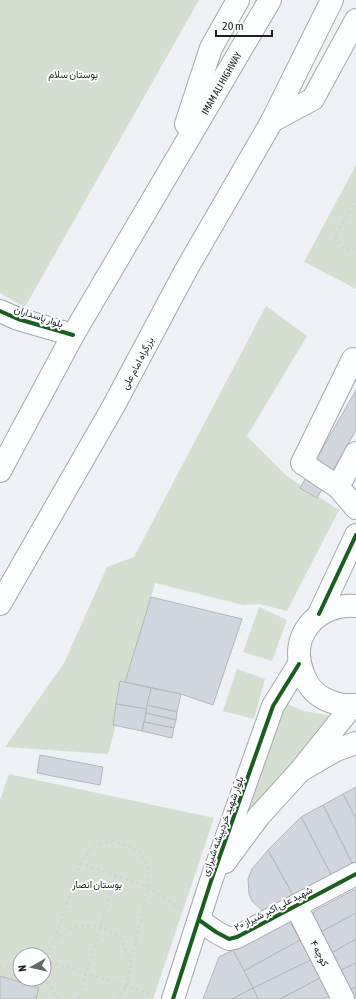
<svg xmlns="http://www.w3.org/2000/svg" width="356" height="999" viewBox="0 0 356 999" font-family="'Asap Condensed',Vazirmatn,sans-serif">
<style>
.green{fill:#d5dfd1;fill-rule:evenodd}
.building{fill:#d2d7df;stroke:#b4b7bb}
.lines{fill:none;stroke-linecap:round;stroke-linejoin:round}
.minor-casing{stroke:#a6a8ac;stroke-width:24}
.major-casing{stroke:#a6a8ac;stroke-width:24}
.highway-casing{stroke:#a6a8ac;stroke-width:24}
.path{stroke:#d3d4d6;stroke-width:2.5;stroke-dasharray:3 3;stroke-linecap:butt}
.minor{stroke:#fcfdfe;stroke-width:22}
.major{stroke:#fcfdfe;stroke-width:22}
.highway{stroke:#fcfdfe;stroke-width:22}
.cycleway-casing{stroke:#fcfdff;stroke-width:6}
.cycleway{stroke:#1b5e20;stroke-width:4}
.labels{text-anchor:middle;stroke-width:4;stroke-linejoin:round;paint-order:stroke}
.park-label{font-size:10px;fill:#1d3200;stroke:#fcfdff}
.street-label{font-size:10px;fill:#1d1f22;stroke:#fcfdff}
</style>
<rect width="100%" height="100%" fill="#eef1f6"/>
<g class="green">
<polygon points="0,0 199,0 25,307 0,293"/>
<polygon points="356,165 356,289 304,262"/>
<polygon points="266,306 307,336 247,436 288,477 339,510 287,611 259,604 243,605 155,583 108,754 5,747 64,663 107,567 134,557"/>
<polygon points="259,607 287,620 272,661 243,652"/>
<polygon points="237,669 265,679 254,719 223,711"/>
<polygon points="285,703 304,711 337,717 250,810 249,798"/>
<path d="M9 774 214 818 153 999H0V800ZM20 955H44V979H20Z"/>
</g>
<g class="building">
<polygon points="356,390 356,430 317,498 300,488"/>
<polygon points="151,597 242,619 213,705 181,694 125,682"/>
<polygon points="120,681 151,688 147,709 116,704"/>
<polygon points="151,688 181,694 177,712 147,705"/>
<polygon points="116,704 147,709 142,731 113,725"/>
<polygon points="147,705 177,712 176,720 146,713"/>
<polygon points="146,713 176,720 174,728 144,722"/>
<polygon points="144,722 174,728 172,738 142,731"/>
<polygon points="40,755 103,767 100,785 37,773"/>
<polygon points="356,787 356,819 343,794"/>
<polygon points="343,794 356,819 356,866 354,867 323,805"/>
<polygon points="323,805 354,867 333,878 301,817"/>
<polygon points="301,817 333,878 295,899 268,850"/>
<polygon points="268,850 295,899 264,912 252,901 249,894 248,879 252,869"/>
<polygon points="356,889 356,913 319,933 312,919 314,911"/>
<polygon points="356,913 356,939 330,954 319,933"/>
<polygon points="288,922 292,925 300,940 244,971 233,950"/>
<polygon points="356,939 356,963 339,971 330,954"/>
<polygon points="300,940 311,960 253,988 244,971"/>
<polygon points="233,950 253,988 232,999 203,999 219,957"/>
<polygon points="311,960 320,978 280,999 258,999 253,988"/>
<polygon points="356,963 356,987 349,990 339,971"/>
<polygon points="0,976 39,988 36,999 0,999"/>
<polygon points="320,978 330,996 324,999 280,999"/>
<polygon points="356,987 356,999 354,999 349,990"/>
<polygon points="253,988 258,999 232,999"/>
</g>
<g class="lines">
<g class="minor-casing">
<g id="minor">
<polyline points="0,311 18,319 73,335"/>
<polyline points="356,360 353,359 302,463 338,487 356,508"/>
<polyline points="338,487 356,453"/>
<path d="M356 606C318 603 288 635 303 673 308 688 317 697 332 702 340 705 347 706 356 705"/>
<polyline points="319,614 356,535"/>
<polyline points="225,862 259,816 300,771 353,705"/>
<polyline points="296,906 343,999"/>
<polyline points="199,920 216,932 229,939 237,937 356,874"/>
<polyline points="173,999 211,881 273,706 299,664"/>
</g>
</g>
<g class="major-casing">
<polyline id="major" points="300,771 336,750 356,743"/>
</g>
<g class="highway-casing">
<g id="highway">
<polyline points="272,121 313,99 356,20"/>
<polyline points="186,124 211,48 238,0"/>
<polyline points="0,471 73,335 270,0"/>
<polyline points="0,604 113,407 186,270 272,121 332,0"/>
</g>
</g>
<g class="path">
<polyline points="356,200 335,237 343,248 356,249"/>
<polyline points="80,863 148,887 181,909"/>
<polyline points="55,939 80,863 93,846 113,841 140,851 148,867 148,887 131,962"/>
<polyline points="44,960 154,995"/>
<polyline points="0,967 20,964"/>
<polyline points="59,999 53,993 46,977 45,959 55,939 76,926 100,926 121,939 131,962 127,986 117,999"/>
<polyline points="78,999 116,876"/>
</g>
<use href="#minor" class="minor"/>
<use href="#major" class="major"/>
<use href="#highway" class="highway"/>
<g class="cycleway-casing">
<g id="cycleway">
<polyline points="0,311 18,319 73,335"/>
<polyline points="319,614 356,535"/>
<polyline points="199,920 216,932 229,939 237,937 356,874"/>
<polyline points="173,999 211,881 273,706 299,664"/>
</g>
</g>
<use href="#cycleway" class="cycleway"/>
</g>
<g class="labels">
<g class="park-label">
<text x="73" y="78">بوستان سلام</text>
<text x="97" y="888">بوستان انصار</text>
</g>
<g class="street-label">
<text transform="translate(221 83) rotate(-60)" y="4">IMAM ALI HIGHWAY</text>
<text transform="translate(39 316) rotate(18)" y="4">بلوار پاسداران</text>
<text transform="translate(137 363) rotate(-62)" y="4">بزرگراه امام علی</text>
<text transform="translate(222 826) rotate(-70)" y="4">بلوار شهید خردپیشه شیرازی</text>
<text transform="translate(273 908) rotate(-27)" y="4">شهید علی اکبر شیراز ۲۰</text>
<text transform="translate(320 953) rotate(63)" y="4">کوچه ۴</text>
</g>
</g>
<g transform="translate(32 967) rotate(262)"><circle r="19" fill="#fcfdff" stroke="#a3a4a7"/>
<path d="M0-3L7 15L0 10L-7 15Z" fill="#66686c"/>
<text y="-6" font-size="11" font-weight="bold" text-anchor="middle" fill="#1d1f22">N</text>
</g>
<path d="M216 30v6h56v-6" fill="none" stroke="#1d1f22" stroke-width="2"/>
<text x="222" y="30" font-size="12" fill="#1d1f22" stroke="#fcfdff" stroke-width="3" paint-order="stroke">20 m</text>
</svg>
